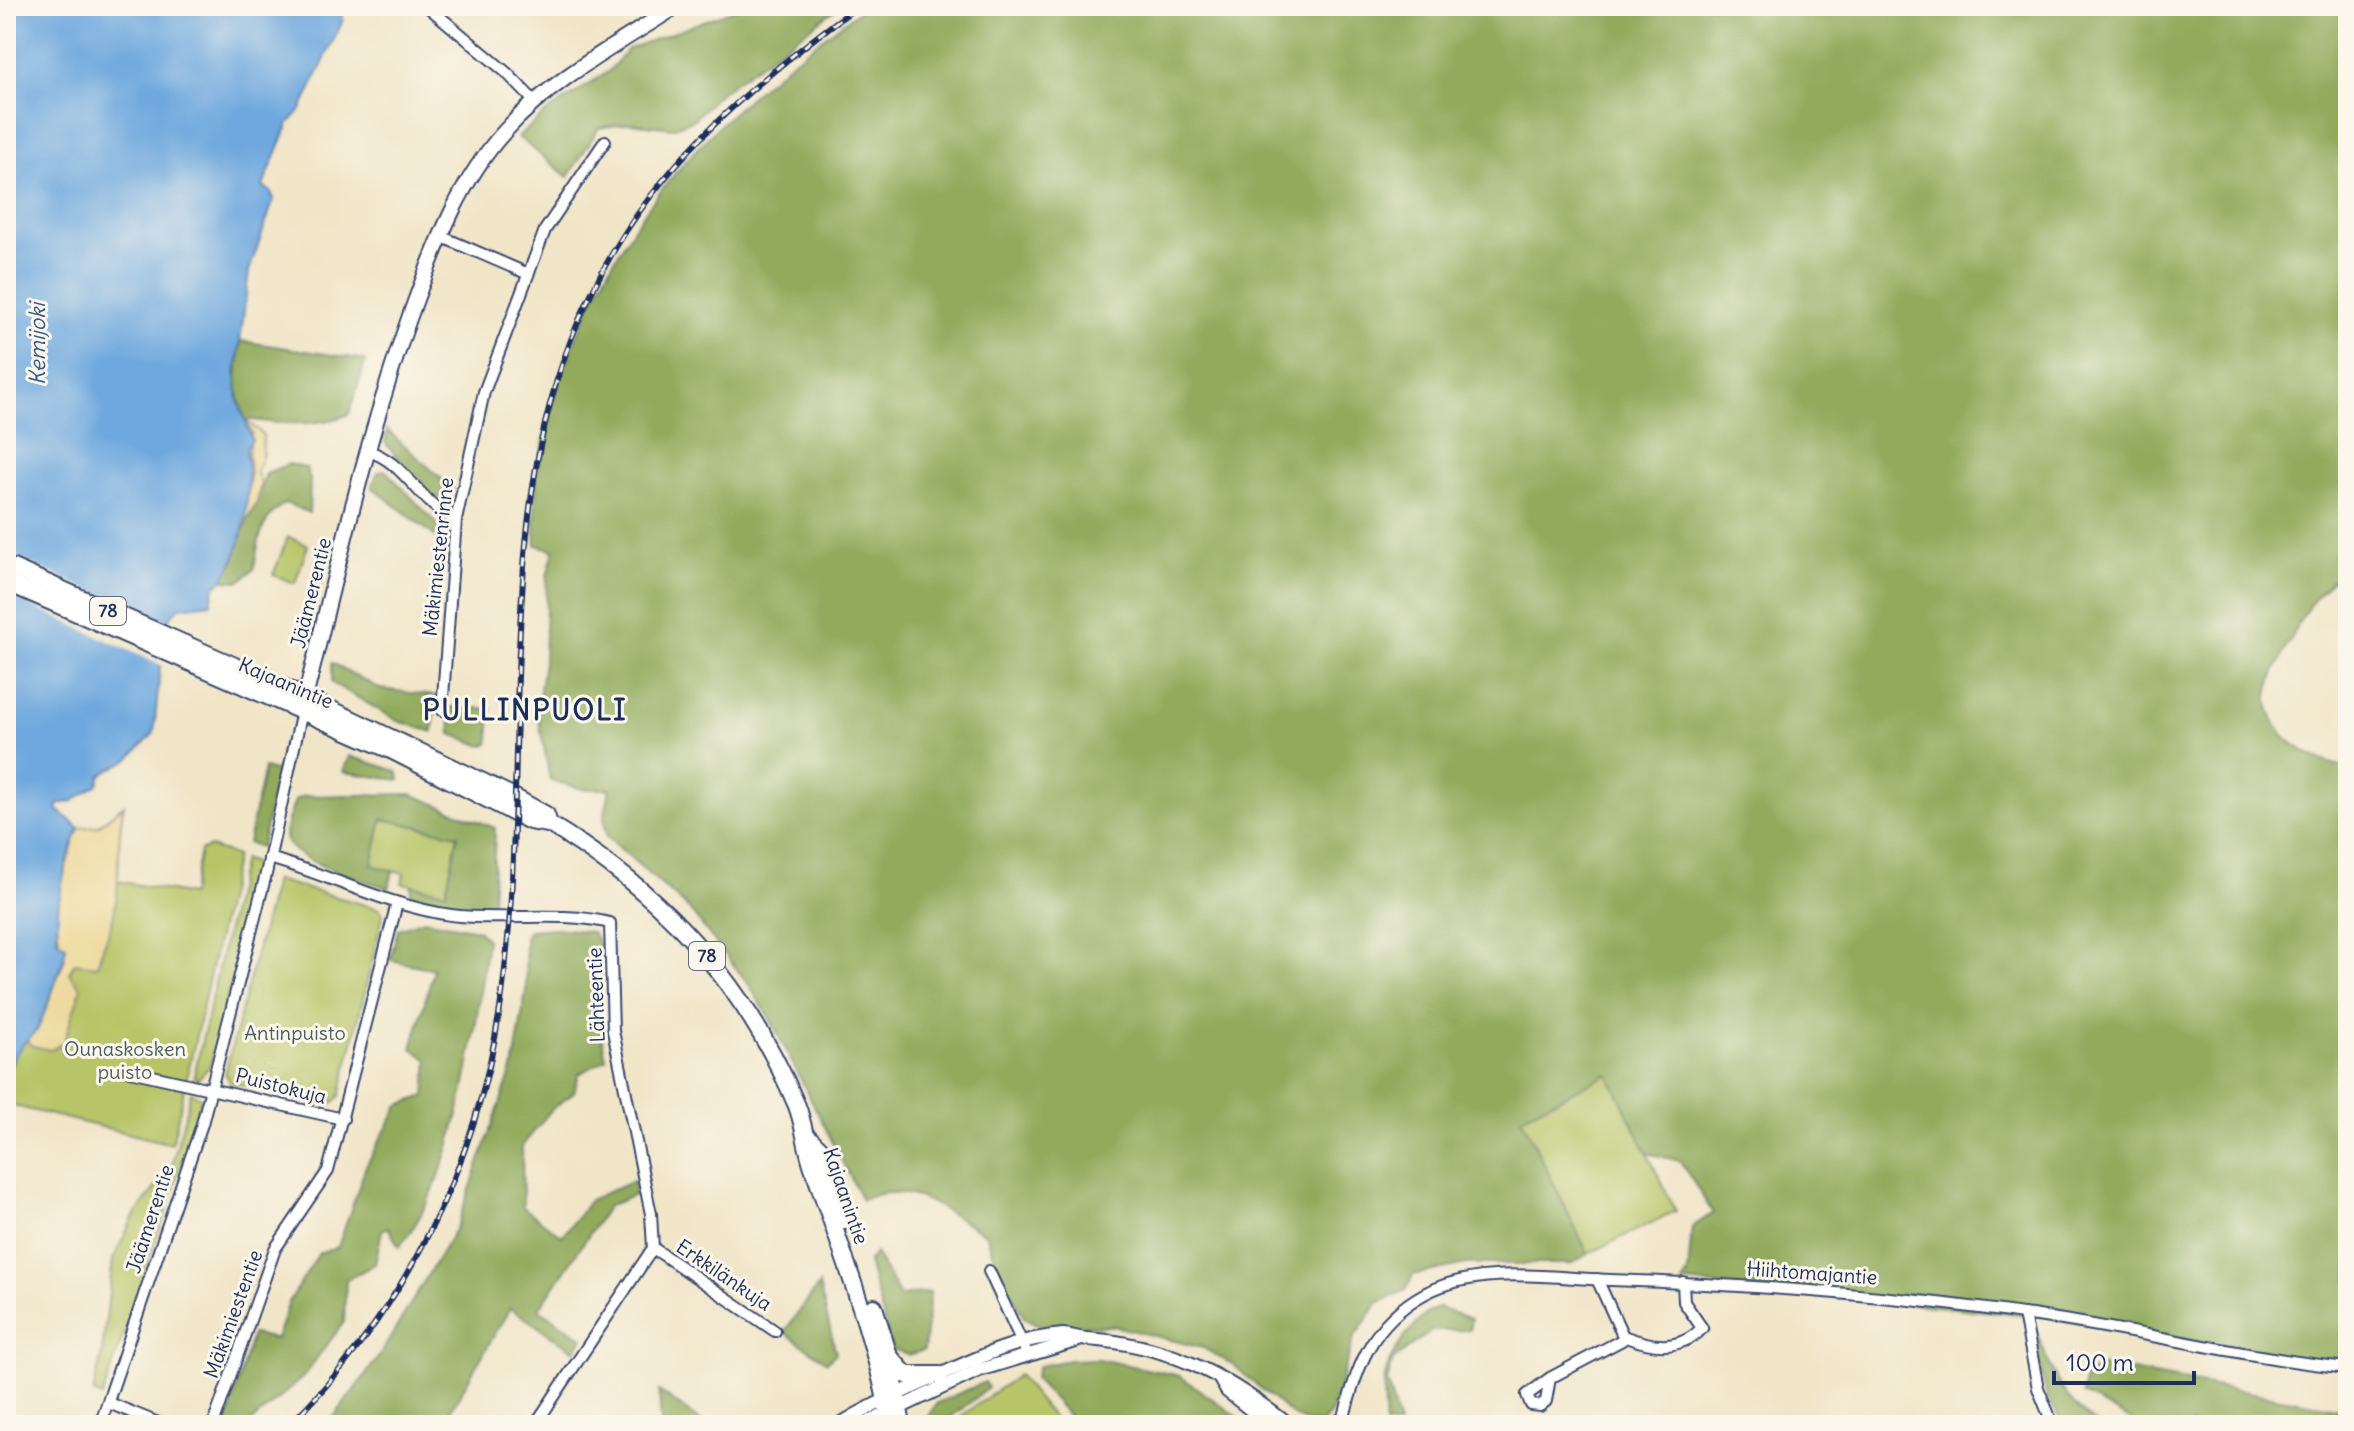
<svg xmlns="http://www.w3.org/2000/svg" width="2354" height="1431" viewBox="0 0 2354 1431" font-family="Delius,sans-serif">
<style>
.green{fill:#b7c567;stroke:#697a62;stroke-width:2}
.forest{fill:#91aa5c;stroke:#566c5d;stroke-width:2}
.sand{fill:#eeda9e;stroke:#84847e;stroke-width:2}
.water{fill:#6ea8de;stroke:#446c9e;stroke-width:2}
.pier{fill:#f1e5c8}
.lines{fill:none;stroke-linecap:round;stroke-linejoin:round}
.minor-casing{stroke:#3b4a6e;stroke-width:14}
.tertiary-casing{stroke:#3b4a6e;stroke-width:16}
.secondary-casing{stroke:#3b4a6e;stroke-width:18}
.primary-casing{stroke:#3b4a6e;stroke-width:20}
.minor{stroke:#fff;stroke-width:10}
.tertiary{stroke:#fff;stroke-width:12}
.secondary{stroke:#fff;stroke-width:14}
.primary{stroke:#fff;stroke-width:16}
.rail-casing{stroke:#1b2f5e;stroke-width:6}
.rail{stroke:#fbf7ec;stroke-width:3;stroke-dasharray:9;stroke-linecap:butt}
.labels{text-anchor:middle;stroke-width:6;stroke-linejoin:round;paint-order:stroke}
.shield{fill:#fbf7ec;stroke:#5e6b89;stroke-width:2}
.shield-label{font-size:18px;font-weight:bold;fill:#1b2f5e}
.street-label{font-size:20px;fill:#1b2f5e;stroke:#fbf7ec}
.park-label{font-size:20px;fill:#4a5c61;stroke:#fbf7ec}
.water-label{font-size:22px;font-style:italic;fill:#38598b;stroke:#fbf7ec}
.district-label{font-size:28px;font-weight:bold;letter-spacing:2px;fill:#1b2f5e;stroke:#fbf7ec}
</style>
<rect width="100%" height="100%" fill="#fbf7ec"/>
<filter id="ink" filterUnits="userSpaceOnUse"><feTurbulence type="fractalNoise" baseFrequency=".0125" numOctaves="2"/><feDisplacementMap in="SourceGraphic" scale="16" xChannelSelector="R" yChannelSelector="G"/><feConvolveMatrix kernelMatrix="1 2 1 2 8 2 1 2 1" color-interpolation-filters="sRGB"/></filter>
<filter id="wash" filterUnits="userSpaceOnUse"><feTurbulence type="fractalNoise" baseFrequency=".006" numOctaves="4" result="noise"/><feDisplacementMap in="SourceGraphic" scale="32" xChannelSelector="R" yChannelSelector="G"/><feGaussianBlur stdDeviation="1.8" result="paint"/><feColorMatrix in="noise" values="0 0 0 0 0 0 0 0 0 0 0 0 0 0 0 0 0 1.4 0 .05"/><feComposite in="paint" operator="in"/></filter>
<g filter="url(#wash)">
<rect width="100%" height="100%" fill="#f1e5c8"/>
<g class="green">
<polygon points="288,537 308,545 295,583 273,575"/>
<polygon points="382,819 458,835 446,892 402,883 404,873 371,866"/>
<polygon points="210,847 236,856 172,1144 6,1104 7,1074 21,1042 24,1039 33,1046 73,1013 81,988 69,974 74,963 97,966 113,918 117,881 191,895 200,851"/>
<polygon points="243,859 256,864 258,873 210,1066 197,1080 194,1076"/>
<polygon points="275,880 380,909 383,915 340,1096 333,1103 319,1105 230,1082 225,1073"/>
<polygon points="1608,1074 1676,1211 1588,1254 1521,1117"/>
<polygon points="191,1092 201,1098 167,1209 102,1397 93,1393 102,1353 113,1260 133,1218 172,1165"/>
<polygon points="1018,1375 1059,1425 949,1425"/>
</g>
<g class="forest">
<polygon points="744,6 840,6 721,92 693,120 672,128 629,123 599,128 568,177 518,137 544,114 609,71 628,49"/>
<path d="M866 6H2348V564C2336 577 2321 590 2310 605 2299 621 2266 682 2268 701 2272 739 2314 761 2348 768V1368L2047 1317 1683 1282 1688 1273 1692 1227 1713 1213 1680 1161 1647 1153 1608 1074 1521 1117 1588 1254 1570 1264H1466L1413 1275 1406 1290 1378 1303 1354 1338 1331 1413 1322 1424 1306 1422 1292 1415 1233 1365 1203 1348 1114 1326 1039 1325 1024 1318 994 1258 986 1234C944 1213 910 1177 862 1200L770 1019 747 982 688 908 607 837 604 819 610 789H583L550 780 537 710 544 662 547 576 554 550 536 545C531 486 544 429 563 373 622 202 724 108 866 6Z"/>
<path d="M241 341 366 360 349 414C320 427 276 424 245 419 234 391 237 369 241 341Z"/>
<polygon points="387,430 453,489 450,496 434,498 385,443"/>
<path d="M289 464 306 468 310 479 309 513 286 503C260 516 258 543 254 569L240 581 223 580 235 559 237 543 257 502 266 473Z"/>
<polygon points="385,470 442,529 446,545 372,487 378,472"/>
<polygon points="332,663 380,689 436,696 433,732 398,721 332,683"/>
<polygon points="450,707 491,709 489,743 483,746 451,734"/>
<polygon points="349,756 397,771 400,780 343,772"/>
<polygon points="264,768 278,772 261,847 248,843"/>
<path d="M411 794 495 828 492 913 430 904 411 896V885L446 892 458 835 382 819 372 865 393 871 389 888C368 881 286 861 285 836 285 825 292 810 295 800L303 796Z"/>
<path d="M424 920 478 930 487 940C475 1032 460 1174 399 1247L388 1227 382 1230 375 1264 346 1280 344 1322 303 1377 248 1425H226L252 1334 276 1339 289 1302 319 1253 338 1247 366 1166 399 1105 425 1096 428 1060 412 1048 434 969 390 960 398 929Z"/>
<polygon points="556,928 592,932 599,944 596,1009 606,1059 579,1074 574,1092 551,1110 522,1146 523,1207 562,1236 591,1199 634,1181 635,1195 608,1206 539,1309 583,1338 575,1351 510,1308 442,1425 328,1425 380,1355 457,1226 514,1064 526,991 525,938 529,930"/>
<polygon points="875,1253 900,1296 930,1292 924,1350 909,1355 892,1349 868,1263"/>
<polygon points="819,1285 836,1353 827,1362 784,1332"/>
<path d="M1439 1308 1471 1319 1469 1330 1431 1331 1393 1360 1387 1382 1399 1425H1385C1382 1382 1381 1365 1410 1331 1419 1321 1426 1311 1439 1308Z"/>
<path d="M2037 1333C2051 1370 2063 1404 2099 1425H2065L2047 1398 2033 1336Z"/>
<polygon points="1098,1359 1180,1376 1249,1425 1077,1425 1035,1379 1038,1366 1070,1360"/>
<polygon points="2104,1366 2348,1410 2348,1425 2139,1425 2083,1394 2085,1376"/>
<polygon points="985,1382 988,1388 941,1425 922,1425 937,1403"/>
<polygon points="659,1391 706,1425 661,1425"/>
</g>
<g class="sand">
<path d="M245 419 263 435 262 459 256 471 261 483 257 502 245 522C245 506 248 493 250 478 251 460 245 450 252 433Z"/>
<path d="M124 805C115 843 122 882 113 918 109 935 101 949 97 966L74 963 69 973 81 988 64 1042 51 1050 33 1046 24 1039 37 1031 65 958C47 918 64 867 79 828L98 826Z"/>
</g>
<path class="water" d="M6 6H343V20L301 110 289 123 263 186 271 192 274 199 249 271 236 373 238 400 252 440 246 448C251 487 247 561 214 588L211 603 179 607 164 625 154 733 129 759 101 775 98 784 73 801 59 804 57 809 79 828C65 863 56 902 57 940L66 945C66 956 41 1026 35 1032 20 1047 12 1055 6 1078Z"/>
<polygon class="pier" points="6,552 168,627 163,666 6,594"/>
</g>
<g filter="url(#ink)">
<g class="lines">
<g class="minor-casing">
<g id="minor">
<polyline points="427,6 507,73 535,102"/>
<polyline points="440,236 526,273"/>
<path d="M368 451C406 462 419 504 456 520"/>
<polyline points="442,710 456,520 484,392 545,230 605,141"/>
<path d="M269 858C330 875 387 906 451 915 503 922 558 910 610 923L613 1031 651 1214 653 1248 535 1425"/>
<polyline points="130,1071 343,1119"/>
<polyline points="653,1248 775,1331"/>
<polyline points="989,1271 1025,1349"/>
<polyline points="1597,1279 1623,1336"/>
<polyline points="2024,1314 2038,1388 2053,1425"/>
<path d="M1623 1336C1652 1347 1679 1352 1702 1328L1684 1302 1683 1282"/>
<polyline points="1550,1378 1546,1401 1540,1406 1531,1405 1527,1395 1550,1378 1622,1340 1623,1336"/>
<polyline points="109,1403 163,1425"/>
<polyline points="100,1425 202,1124 266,874 302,711"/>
<polyline points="213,1425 275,1249 328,1171 397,903"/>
<path d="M1342 1425C1356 1368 1371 1322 1426 1293 1479 1265 1553 1278 1611 1280 1756 1285 1900 1295 2044 1317 2146 1332 2246 1358 2348 1368"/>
</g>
</g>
<g class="tertiary-casing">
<g id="tertiary">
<polyline points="1221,1381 1227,1391 1270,1425"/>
<path d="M839 1425C872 1404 907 1390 942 1374 981 1356 1020 1338 1063 1335 1071 1335 1078 1339 1087 1339 1168 1344 1226 1375 1289 1425"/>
<polyline points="863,1425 979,1370 1082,1339"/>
<polyline points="1335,1425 1343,1418"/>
</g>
</g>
<g class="secondary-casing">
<path id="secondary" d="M303 706C337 571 367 433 415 302 437 242 461 179 505 131 552 79 618 44 677 6"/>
</g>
<g class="primary-casing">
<g id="primary">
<path d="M6 565 305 697 508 794 546 815 549 824C661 891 746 984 797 1106 805 1127 806 1149 814 1170 843 1255 875 1336 891 1425"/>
<polyline points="6,582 393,751 530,821 549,824"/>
<polyline points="807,1136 821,1150 845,1221"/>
<polyline points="874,1307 889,1356 902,1425"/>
<polyline points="890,1357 906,1375 940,1375"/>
</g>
</g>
<use href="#minor" class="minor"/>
<use href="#tertiary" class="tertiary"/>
<use href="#secondary" class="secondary"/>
<use href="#primary" class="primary"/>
<g class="rail-casing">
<path id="rail" d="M289 1425C405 1311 478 1163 501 1002 517 886 514 766 519 649 525 524 534 413 589 298 647 172 748 86 858 6"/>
</g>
<use href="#rail" class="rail"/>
</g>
</g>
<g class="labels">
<g class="shield">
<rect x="90" y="597" width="36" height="28" rx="6"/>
<rect x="689" y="942" width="36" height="28" rx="6"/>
</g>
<g class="shield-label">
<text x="108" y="617">78</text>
<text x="707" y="962">78</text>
</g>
<g class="street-label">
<text transform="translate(438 557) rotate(-84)" y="7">Mäkimiestenrinne</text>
<text transform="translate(311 593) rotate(-76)" y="7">Jäämerentie</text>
<text transform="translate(286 683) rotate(23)" y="7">Kajaanintie</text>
<text transform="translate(596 995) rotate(-92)" y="7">Lähteentie</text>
<text transform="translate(281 1086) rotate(14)" y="7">Puistokuja</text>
<text transform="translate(846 1196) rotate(71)" y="7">Kajaanintie</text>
<text transform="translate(150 1219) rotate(-72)" y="7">Jäämerentie</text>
<text transform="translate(1812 1273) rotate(4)" y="7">Hiihtomajantie</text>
<text transform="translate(724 1275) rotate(34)" y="7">Erkkilänkuja</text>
<text transform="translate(233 1314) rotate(-70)" y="7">Mäkimiestentie</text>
</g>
<g class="park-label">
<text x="295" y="1040">Antinpuisto</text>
<text x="125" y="1056">Ounaskosken<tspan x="125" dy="23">puisto</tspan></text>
</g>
<g class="water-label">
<text transform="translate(37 344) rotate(-90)" y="8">Kemijoki</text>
</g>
<g class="district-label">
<text x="525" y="720">PULLINPUOLI</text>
</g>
</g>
<rect width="2354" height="1431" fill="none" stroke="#fbf7ec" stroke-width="32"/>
<path d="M2054 1371v12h140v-12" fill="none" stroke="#1b2f5e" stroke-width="4"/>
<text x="2066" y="1371" font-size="24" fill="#1b2f5e" stroke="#fbf7ec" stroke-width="6" paint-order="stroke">100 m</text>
</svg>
